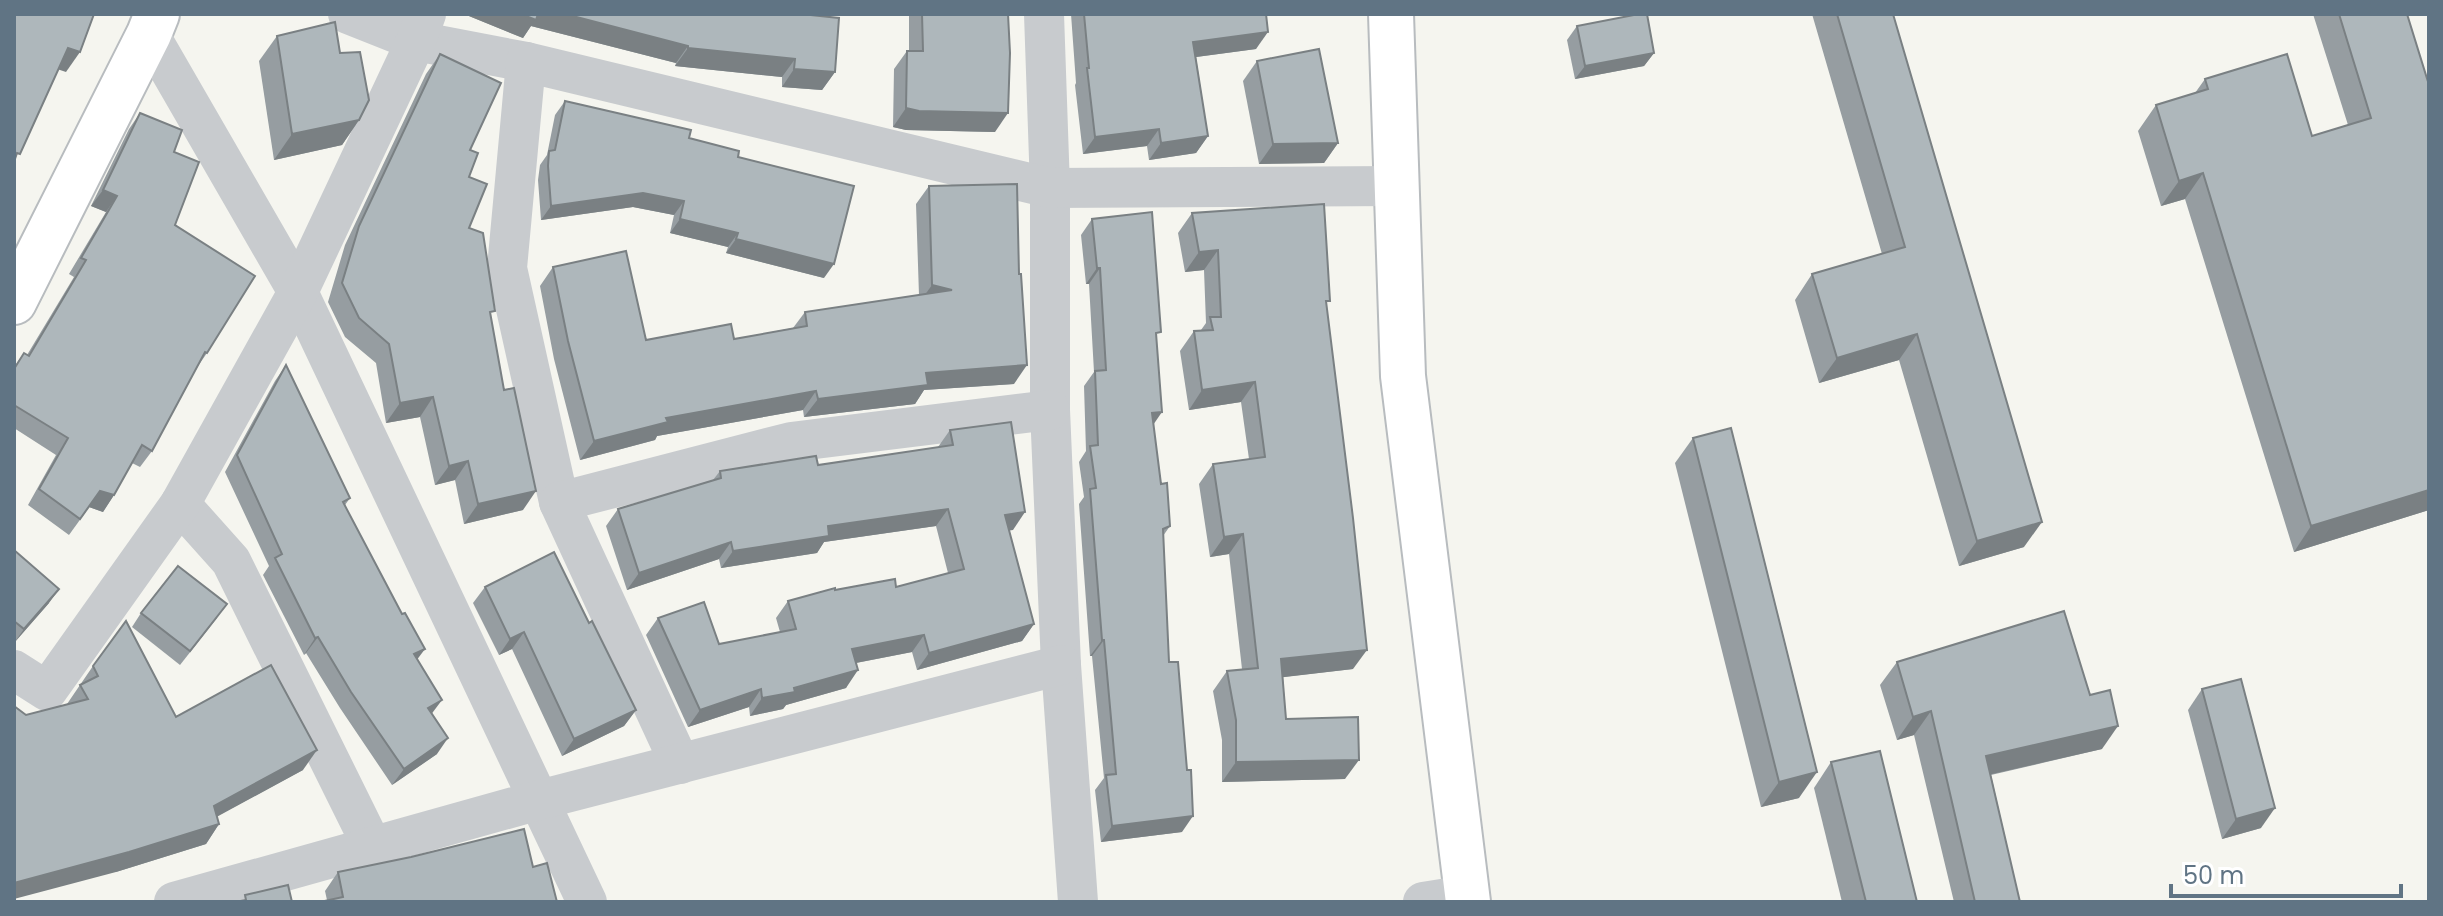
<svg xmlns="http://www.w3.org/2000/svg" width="2443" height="916" viewBox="0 0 2443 916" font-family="Poppins,sans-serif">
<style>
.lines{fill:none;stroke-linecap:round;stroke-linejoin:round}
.major-casing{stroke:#b8bcbf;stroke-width:48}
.minor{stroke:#c8cbce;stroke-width:40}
.major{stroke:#fff;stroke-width:44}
.wall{fill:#969da1}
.shaded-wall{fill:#7a8083}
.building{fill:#aeb7bb;stroke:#7a8083;stroke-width:2}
</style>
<rect width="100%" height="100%" fill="#f5f5ef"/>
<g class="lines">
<g class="major-casing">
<g id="major">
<polyline points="1391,14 1403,376 1468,902"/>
<polyline points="14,302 149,34 157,14"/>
</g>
</g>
<g class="minor">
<polyline points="348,14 416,41 526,62"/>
<polyline points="1044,14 1050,188 1050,410 1061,665 1078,902"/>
<polyline points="149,34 298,292 587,902"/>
<polyline points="559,502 507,268 526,62 1050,188 1396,186"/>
<polyline points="180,504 231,561 373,848"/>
<polyline points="14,670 47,691 180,504 298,292 416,41 426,14"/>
<polyline points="680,764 559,502 791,442 1050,410"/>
<polyline points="174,902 539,800 1061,665"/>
<polyline points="1423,902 1467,895"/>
</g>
<use href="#major" class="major"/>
</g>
<g class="wall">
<polygon points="464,14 801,14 835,72 822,90 782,87 782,77 675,66 676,63 531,26 523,38"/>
<polygon points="909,14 1008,14 995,132 906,130 893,127 894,69 907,51 909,51"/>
<polygon points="1071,14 1266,14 1256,49 1196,57 1208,136 1196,153 1149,160 1147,146 1083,154 1075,85 1076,83"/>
<polygon points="1812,14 1893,14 2024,547 1959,566 1899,360 1819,383 1795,300 1812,274 1882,254"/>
<polygon points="2313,14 2407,14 2429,510 2294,552 2185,199 2161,206 2138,131 2156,105 2195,93 2205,79 2312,136 2348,125"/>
<polygon points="1577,26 1654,53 1644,66 1575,79 1567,40"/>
<polygon points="277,36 340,53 359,120 342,145 274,160 259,61"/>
<polygon points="440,54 470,150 469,228 491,318 523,510 464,524 455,480 435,485 420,417 386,423 376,363 345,337 328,302 345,245 426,74"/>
<polygon points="1257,61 1338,143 1324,163 1259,164 1243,81"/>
<polygon points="565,101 689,138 738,157 824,278 726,253 728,247 670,233 674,215 633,207 541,220 538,180 540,165 547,155 555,115"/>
<polygon points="140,113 174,152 175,225 207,353 198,366 152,451 140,467 132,463 114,495 103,512 89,507 69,535 28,505 56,455 14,428 14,367 24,353 27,355 74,277 69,274 106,212 91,206 129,129"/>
<polygon points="929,186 1014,384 924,390 915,404 804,417 803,410 657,436 655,440 580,460 554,359 540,286 553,267 646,340 734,339 793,328 805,312 919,295 916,204"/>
<polygon points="1192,213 1326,307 1353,669 1283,677 1286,719 1345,779 1222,782 1222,740 1213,691 1227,671 1242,669 1229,554 1210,557 1199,484 1213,464 1249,459 1241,402 1189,410 1180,351 1194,331 1201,330 1206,323 1204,270 1185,272 1178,233"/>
<polygon points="1092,219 1156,338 1153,424 1161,484 1170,526 1163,536 1169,662 1182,832 1101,842 1095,790 1104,778 1092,656 1090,656 1079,504 1084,497 1079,462 1086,451 1084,386 1094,372 1089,284 1086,284 1081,235"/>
<polygon points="286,365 350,498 345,505 417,660 432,714 437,754 392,785 340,708 306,653 304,655 263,575 269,566 225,472 275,381"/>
<polygon points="950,430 1013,530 1009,530 1034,624 1022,641 917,670 912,652 856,663 846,688 786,705 783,709 750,716 749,707 688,727 646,635 658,618 719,644 780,632 776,618 788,601 835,590 896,587 948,573 936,526 824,542 817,553 721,568 719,559 627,590 606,526 618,509 713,480 720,471 818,465 938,447"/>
<polygon points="1693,438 1799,798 1761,807 1675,463"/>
<polygon points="14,550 49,603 14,643"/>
<polygon points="485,587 589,623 636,710 624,726 562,756 512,649 499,655 473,603"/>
<polygon points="141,613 217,618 180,665 132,627"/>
<polygon points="1897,662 2102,749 1991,775 2020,902 1954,902 1914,735 1897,740 1880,685"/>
<polygon points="93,666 176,717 303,770 217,816 219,824 206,844 116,872 26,715 67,704"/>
<polygon points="2202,689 2261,828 2222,839 2188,710"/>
<polygon points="1831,762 1917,902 1842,902 1814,788"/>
<polygon points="533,867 327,900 325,891 338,872"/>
</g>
<g class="shaded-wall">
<polygon points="464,14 565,14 688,46 676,63 531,26 523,38"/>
<polygon points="1268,32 1256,49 1181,59 1193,42"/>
<polygon points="68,48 80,52 66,72 54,68"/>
<polygon points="688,48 795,59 782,77 675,66"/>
<polygon points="1654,53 1644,66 1575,79 1585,66"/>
<polygon points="794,69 835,72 822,90 782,87"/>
<polygon points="906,108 1008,113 995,132 906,130 893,127"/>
<polygon points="359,120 342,145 274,160 292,134"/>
<polygon points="1159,129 1147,146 1083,154 1095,137"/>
<polygon points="1208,136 1196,153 1149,160 1161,143"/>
<polygon points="1338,143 1324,163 1259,164 1273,144"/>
<polygon points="2203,173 2185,199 2161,206 2179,181"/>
<polygon points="103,190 117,196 106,212 91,206"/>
<polygon points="643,193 684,201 674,215 633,207 541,220 551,206"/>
<polygon points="680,219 738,233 728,247 670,233"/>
<polygon points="736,239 834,264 824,278 726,253"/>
<polygon points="1218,250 1204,270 1185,272 1199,252"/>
<polygon points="1097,268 1100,268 1089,284 1086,284"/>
<polygon points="932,285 952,290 919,303"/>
<polygon points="1917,334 1899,360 1819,383 1837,358"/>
<polygon points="1027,365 1014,384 924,390 915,404 804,417 818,399 926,373"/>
<polygon points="1255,382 1241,402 1189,410 1202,390"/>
<polygon points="816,391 803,410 657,436 655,440 580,460 594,441 666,418"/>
<polygon points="433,397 420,417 386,423 400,403"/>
<polygon points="1162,412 1151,428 1152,413"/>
<polygon points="468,461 455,480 435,485 449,466"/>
<polygon points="2429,490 2429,510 2294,552 2311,526"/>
<polygon points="100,491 114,495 103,512 89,507 69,535"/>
<polygon points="536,491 523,510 464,524 478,504"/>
<polygon points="948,509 936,526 824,542 817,553 721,568 733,551 828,526"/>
<polygon points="1025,512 1013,530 993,533 1005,515"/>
<polygon points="2042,522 2024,547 1959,566 1977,541"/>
<polygon points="1243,534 1229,554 1210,557 1224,537"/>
<polygon points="731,542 719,559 627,590 639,573"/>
<polygon points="59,589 49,603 14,643 24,629"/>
<polygon points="1034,624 1022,641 917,670 929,653"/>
<polygon points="524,632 512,649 499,655 510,639"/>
<polygon points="924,635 912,652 840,666 852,649"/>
<polygon points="318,637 306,653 304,655 315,638"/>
<polygon points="1102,640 1104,640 1092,656 1090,656"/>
<polygon points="425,649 413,665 414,654"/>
<polygon points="1367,650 1353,669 1267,679 1281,659"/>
<polygon points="858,670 846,688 786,705 783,709 750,716 762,698"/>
<polygon points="761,689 749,707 688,727 700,710"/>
<polygon points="442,700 430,716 428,708"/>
<polygon points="636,710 624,726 562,756 574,739"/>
<polygon points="1931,711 1914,735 1897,740 1913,717"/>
<polygon points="2118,726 2102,749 1970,779 1986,756"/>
<polygon points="448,738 437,754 392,785 404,769"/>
<polygon points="317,750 303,770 200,826 214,806"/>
<polygon points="1359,760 1345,779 1222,782 1236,762"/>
<polygon points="1817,772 1799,798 1761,807 1779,782"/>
<polygon points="2275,808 2261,828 2222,839 2236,819"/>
<polygon points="1193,816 1182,832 1101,842 1112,826"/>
<polygon points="219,824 206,844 116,872 14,899 14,883"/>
</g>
<g class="building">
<polygon points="14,14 94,14 80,52 68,48 20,154 17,153 14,162"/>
<polygon points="521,14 538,14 536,20"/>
<polygon points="565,14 801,14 839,18 835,72 794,69 795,59 688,48 688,46"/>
<polygon points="922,14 1008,14 1010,53 1008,113 919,111 906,108 907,51 923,51"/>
<polygon points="1084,14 1266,14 1268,32 1193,42 1208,136 1161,143 1159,129 1095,137 1087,68 1089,68"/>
<polygon points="1639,14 1647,14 1654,53 1585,66 1577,26"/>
<polygon points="1837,14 1893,14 2042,522 1977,541 1917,334 1837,358 1812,274 1905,247"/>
<polygon points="2339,14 2407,14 2429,85 2429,490 2311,526 2203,173 2179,181 2156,105 2208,89 2205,79 2287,54 2312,136 2371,118"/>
<polygon points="335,22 340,53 360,52 369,100 359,120 292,134 277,36"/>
<polygon points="1319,49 1338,143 1273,144 1257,61"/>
<polygon points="440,54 501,83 470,150 478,153 469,177 487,184 469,228 483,233 495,311 490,312 504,390 514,388 536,491 478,504 468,461 449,466 433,397 400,403 389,344 359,318 342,283 359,226"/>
<polygon points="565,101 691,130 689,138 739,151 738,157 854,186 834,264 736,239 738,233 680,219 684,201 643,193 551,206 548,166 549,151 555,150"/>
<polygon points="140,113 182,130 174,152 199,162 175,225 255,276 207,353 205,352 152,451 142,445 114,495 100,491 80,519 39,489 68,438 14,405 14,369 24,353 29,356 86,260 81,258 117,196 103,190"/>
<polygon points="1017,184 1019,274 1021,274 1027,365 926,373 928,385 818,399 816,391 666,418 668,422 594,441 568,341 553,267 626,251 646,340 731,324 734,339 807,326 805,312 952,290 932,285 929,186"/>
<polygon points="1324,204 1330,301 1326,301 1353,518 1367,650 1281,659 1286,719 1358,717 1359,760 1236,762 1236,720 1227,671 1258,668 1243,534 1224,537 1213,464 1265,457 1255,382 1202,390 1194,331 1213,330 1210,317 1221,317 1218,250 1199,252 1192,213"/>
<polygon points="1152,212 1161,332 1156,333 1162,412 1152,413 1161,484 1167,483 1170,526 1163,529 1169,662 1178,662 1187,770 1191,770 1193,816 1112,826 1106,775 1116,774 1104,640 1102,640 1090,489 1096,488 1090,446 1098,445 1095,371 1106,370 1100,268 1097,268 1092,219"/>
<polygon points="286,365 350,498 343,502 402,614 405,613 425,649 414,654 442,700 428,708 448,738 404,769 351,692 318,637 315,638 275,558 282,554 237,455"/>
<polygon points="1011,422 1025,512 1005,515 1034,624 929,653 924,635 852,649 858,670 794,688 795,692 762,698 761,689 700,710 658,618 704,602 719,644 796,629 788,601 835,588 835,590 895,579 896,587 964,569 948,509 828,526 829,536 733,551 731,542 639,573 618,509 721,478 720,471 816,456 818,465 953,445 950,430"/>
<polygon points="1731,428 1817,772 1779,782 1693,438"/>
<polygon points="14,550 59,589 24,629 14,621"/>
<polygon points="554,552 589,623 592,621 636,710 574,739 524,632 510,639 485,587"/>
<polygon points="178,566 227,604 190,651 141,613"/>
<polygon points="2064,611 2090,695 2110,690 2118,726 1986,756 2020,902 1975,902 1931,711 1913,717 1897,662"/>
<polygon points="126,621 176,717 271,665 317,750 214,806 219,824 129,852 14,883 14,706 26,715 88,699 80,685 98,676 93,666"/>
<polygon points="2241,679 2275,808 2236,819 2202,689"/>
<polygon points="1880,751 1917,902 1866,902 1831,762"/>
<polygon points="524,829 533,867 547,863 557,902 320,902 343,897 338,872 411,857"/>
<polygon points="288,885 292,902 235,902 246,900 245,895"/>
</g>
<rect width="2443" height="916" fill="none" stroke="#607484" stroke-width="32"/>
<path d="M2171 884v12h230v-12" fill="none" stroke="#607484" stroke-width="4"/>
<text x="2183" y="884" font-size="24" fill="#607484" stroke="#ffffff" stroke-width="6" paint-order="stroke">50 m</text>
</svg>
